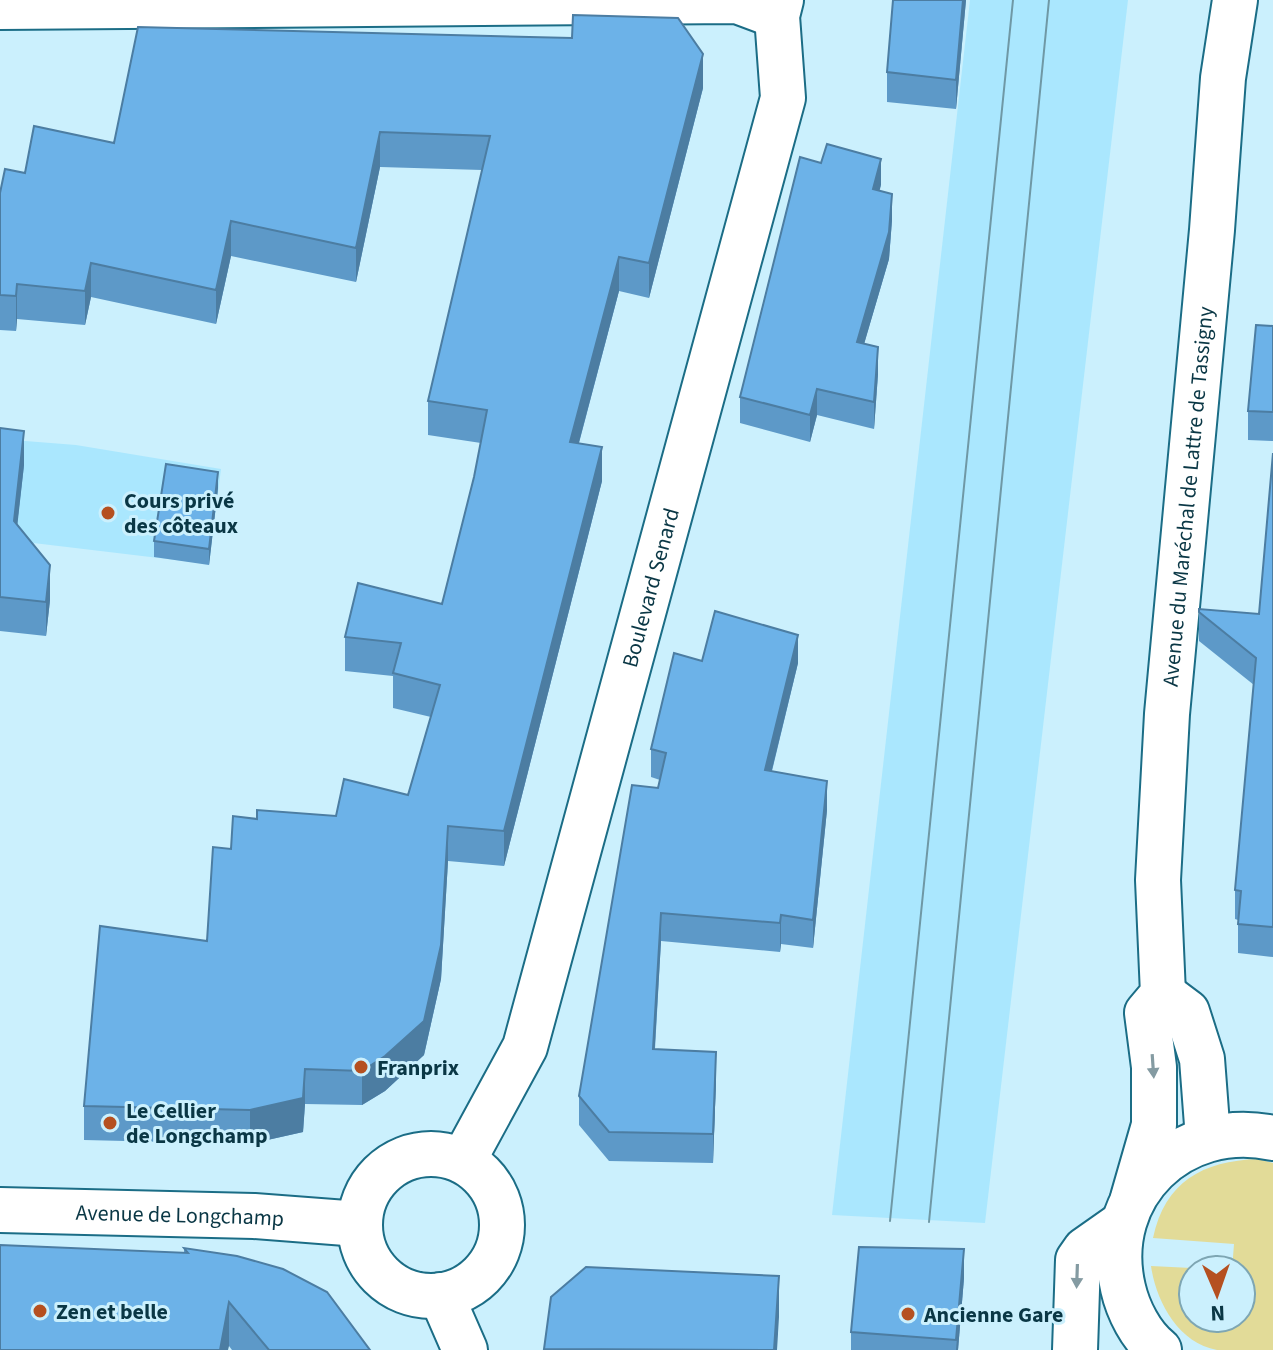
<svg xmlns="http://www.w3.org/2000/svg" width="1273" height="1350" viewBox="0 0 1273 1350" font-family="'Source Sans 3',sans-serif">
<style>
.built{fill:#aae7fe}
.green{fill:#e2db98;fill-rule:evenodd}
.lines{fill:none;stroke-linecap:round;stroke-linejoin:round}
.minor-casing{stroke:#1b6d86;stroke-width:48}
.minor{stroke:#fff;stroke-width:44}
.tram{stroke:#6f98a5;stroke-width:2}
.wall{fill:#5d99c8}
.shaded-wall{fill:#4c7da2}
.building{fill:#6cb2e8;stroke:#4c7da2;stroke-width:2}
.oneway{fill:#849ba2}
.poi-dot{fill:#b55020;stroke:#cbf0fd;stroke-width:3}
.labels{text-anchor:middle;stroke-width:6;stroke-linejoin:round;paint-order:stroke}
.street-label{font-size:22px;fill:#0a3745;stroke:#cbf0fd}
.poi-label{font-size:22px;font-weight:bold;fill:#0a3745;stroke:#cbf0fd;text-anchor:start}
</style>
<rect width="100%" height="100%" fill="#cbf0fd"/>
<g class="built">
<polygon points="970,0 1128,0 985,1223 832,1215"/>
<polygon points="0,439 76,445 221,469 209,564 0,539"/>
</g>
<path class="green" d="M1258 1159 1273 1163V1350C1255 1350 1234 1350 1217 1350 1178 1343 1156 1301 1151 1266L1232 1270 1234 1244 1153 1238C1165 1182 1202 1161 1258 1159ZM1193 1270H1241V1318H1193Z"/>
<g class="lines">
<g class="minor-casing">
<g id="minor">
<polyline points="0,7 737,1 777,16"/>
<polyline points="1163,994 1187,1012 1202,1059 1208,1138"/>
<circle cx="431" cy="1225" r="71"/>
<path id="s1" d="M463 1161 525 1047 783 98 777 16 781 0"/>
<path id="s2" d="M1133 1198 1154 1125V1067L1147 1013 1163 994 1158 880 1167 714 1212 230 1223 78 1235 0"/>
<path id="s3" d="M0 1210 254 1216 359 1224"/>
<polyline points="441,1295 465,1350"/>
<polyline points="1075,1350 1078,1260 1085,1250 1122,1224"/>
<path d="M1159 1350C1141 1336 1128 1310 1123 1288 1101 1194 1181 1118 1273 1138"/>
</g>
</g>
<use href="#minor" class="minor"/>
<g class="tram">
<polyline points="890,1221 1013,0"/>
<polyline points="929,1222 1049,0"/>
</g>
</g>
<g class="wall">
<polygon points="966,0 956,109 887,102 887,72"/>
<polygon points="703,88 649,298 619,291 579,443 602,481 504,866 448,861 441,979 424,1055 385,1091 362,1105 305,1104 303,1132 250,1144 84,1140 84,1106 207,941 231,849 257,819 336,816 408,795 431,717 393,708 393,676 345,671 345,637 442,604 474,477 481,443 428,435 428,401 482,170 380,167 356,282 231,256 216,324 91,297 85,325 17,319 16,331 0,330 0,193 25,173 114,143"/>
<polygon points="881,185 879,190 892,220 889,259 864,344 878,374 874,429 817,415 810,442 740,423 740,397"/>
<polygon points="1273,326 1273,441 1248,440 1248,411"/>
<polygon points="0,428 24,465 17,525 50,600 46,636 0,631"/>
<polygon points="1273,453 1273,957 1238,953 1238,920 1235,919 1235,890 1254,685 1199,641 1199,609 1259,614"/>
<polygon points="218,488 209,565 154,557 154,541"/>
<polygon points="702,661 798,663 772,771 827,810 813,948 781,944 780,952 661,941 655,1049 716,1080 713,1163 609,1161 579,1125 579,1096 660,780 651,777 651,749"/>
<polygon points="184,1248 370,1350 232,1350 229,1346 184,1253"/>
<polygon points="964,1278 958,1350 851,1350 851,1332"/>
</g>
<g class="shaded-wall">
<polygon points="963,0 966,0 956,109 956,80"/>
<polygon points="703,54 703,88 649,298 649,263"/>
<polygon points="380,132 380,167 356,282 356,248"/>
<polygon points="881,159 881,185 873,216 873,189"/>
<polygon points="892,194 892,220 889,259 857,368 857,342"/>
<polygon points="231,221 231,256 216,324 216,290"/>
<polygon points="619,257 619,291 570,476 570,442"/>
<polygon points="91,263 91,297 85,325 85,291"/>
<polygon points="17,284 17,319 16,331 16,296"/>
<polygon points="878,347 878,374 874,429 874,402"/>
<polygon points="817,389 817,415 810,442 810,415"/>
<polygon points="24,431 24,465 14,555 14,521"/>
<polygon points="602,447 602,481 504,866 504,831"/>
<polygon points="218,472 218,488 209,565 209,549"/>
<polygon points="50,565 50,600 46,636 46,602"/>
<polygon points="798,635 798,663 765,798 765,770"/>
<polygon points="827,781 827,810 813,948 813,920"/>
<polygon points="448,826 448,861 441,979 424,1055 385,1091 362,1105 362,1071"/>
<polygon points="661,913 661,941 653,1077 653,1049"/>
<polygon points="781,915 781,944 780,952 780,923"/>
<polygon points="716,1052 716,1080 713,1163 713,1134"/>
<polygon points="305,1069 305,1104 303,1132 250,1144 250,1110"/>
<polygon points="964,1249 964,1278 958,1350 956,1350"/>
<polygon points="779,1276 779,1317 777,1350 774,1350"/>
<polygon points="229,1302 229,1346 228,1350 220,1350"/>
</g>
<g class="building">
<polygon points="893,0 963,0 956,80 887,72"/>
<polygon points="573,15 678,18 703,54 649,263 619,257 570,442 602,447 504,831 448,826 441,945 424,1021 385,1056 362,1071 305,1069 303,1098 250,1110 84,1106 100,926 207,941 213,847 231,849 233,816 257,819 257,810 336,816 344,779 408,795 440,685 393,673 401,643 345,637 358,583 442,604 474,477 487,410 428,401 490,136 380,132 356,248 231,221 216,290 91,263 85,291 17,284 16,296 0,295 0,193 5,169 25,173 34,126 114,143 138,27 572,38"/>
<polygon points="827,144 881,159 873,189 892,194 889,232 857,342 878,347 874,402 817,389 810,415 740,397 800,157 821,163"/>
<polygon points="1256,325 1273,326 1273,412 1248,411"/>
<polygon points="0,428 24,431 14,521 50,565 46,602 0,597"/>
<polygon points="1273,453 1273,927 1238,924 1241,891 1235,890 1256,658 1199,612 1199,609 1259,614"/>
<polygon points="166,464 218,472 209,549 154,541"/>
<polygon points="715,611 798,635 765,770 827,781 813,920 781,915 780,923 661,913 653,1049 716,1052 713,1134 609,1132 579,1096 632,785 658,788 666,753 651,749 674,653 702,661"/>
<polygon points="0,1245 188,1253 184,1248 237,1256 283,1269 327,1292 370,1350 269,1350 229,1302 220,1350 0,1350"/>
<polygon points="859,1247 964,1249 956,1340 851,1332"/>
<polygon points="586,1267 779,1276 774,1350 544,1349 551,1297"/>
</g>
<defs><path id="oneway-solid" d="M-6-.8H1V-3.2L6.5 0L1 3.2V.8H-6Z" transform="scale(2)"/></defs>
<g class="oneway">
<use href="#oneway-solid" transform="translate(1153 1066) rotate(86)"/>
<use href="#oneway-solid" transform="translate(1077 1276) rotate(92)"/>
</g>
<g class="poi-dot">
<circle cx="108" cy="513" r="8"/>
<circle cx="361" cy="1067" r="8"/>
<circle cx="110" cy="1123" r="8"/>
<circle cx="40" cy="1311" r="8"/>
<circle cx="908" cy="1314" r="8"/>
</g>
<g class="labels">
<g class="street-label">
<text dy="8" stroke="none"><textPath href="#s2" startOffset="712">Avenue du Maréchal de Lattre de Tassigny</textPath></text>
<text dy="8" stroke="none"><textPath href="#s1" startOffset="606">Boulevard Senard</textPath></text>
<text dy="8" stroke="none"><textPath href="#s3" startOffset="180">Avenue de Longchamp</textPath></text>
</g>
<g class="poi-label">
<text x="124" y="508">Cours privé<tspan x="124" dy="25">des côteaux</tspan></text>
<text x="377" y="1075">Franprix</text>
<text x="126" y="1118">Le Cellier<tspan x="126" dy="25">de Longchamp</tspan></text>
<text x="56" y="1319">Zen et belle</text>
<text x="924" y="1322">Ancienne Gare</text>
</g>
</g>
<g transform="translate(1217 1294) rotate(178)"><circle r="38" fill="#cbf0fd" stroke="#7ea6b3" stroke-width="2"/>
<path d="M0-6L14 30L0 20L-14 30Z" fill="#b55020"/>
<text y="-12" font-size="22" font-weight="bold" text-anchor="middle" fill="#0a3745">N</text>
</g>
</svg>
